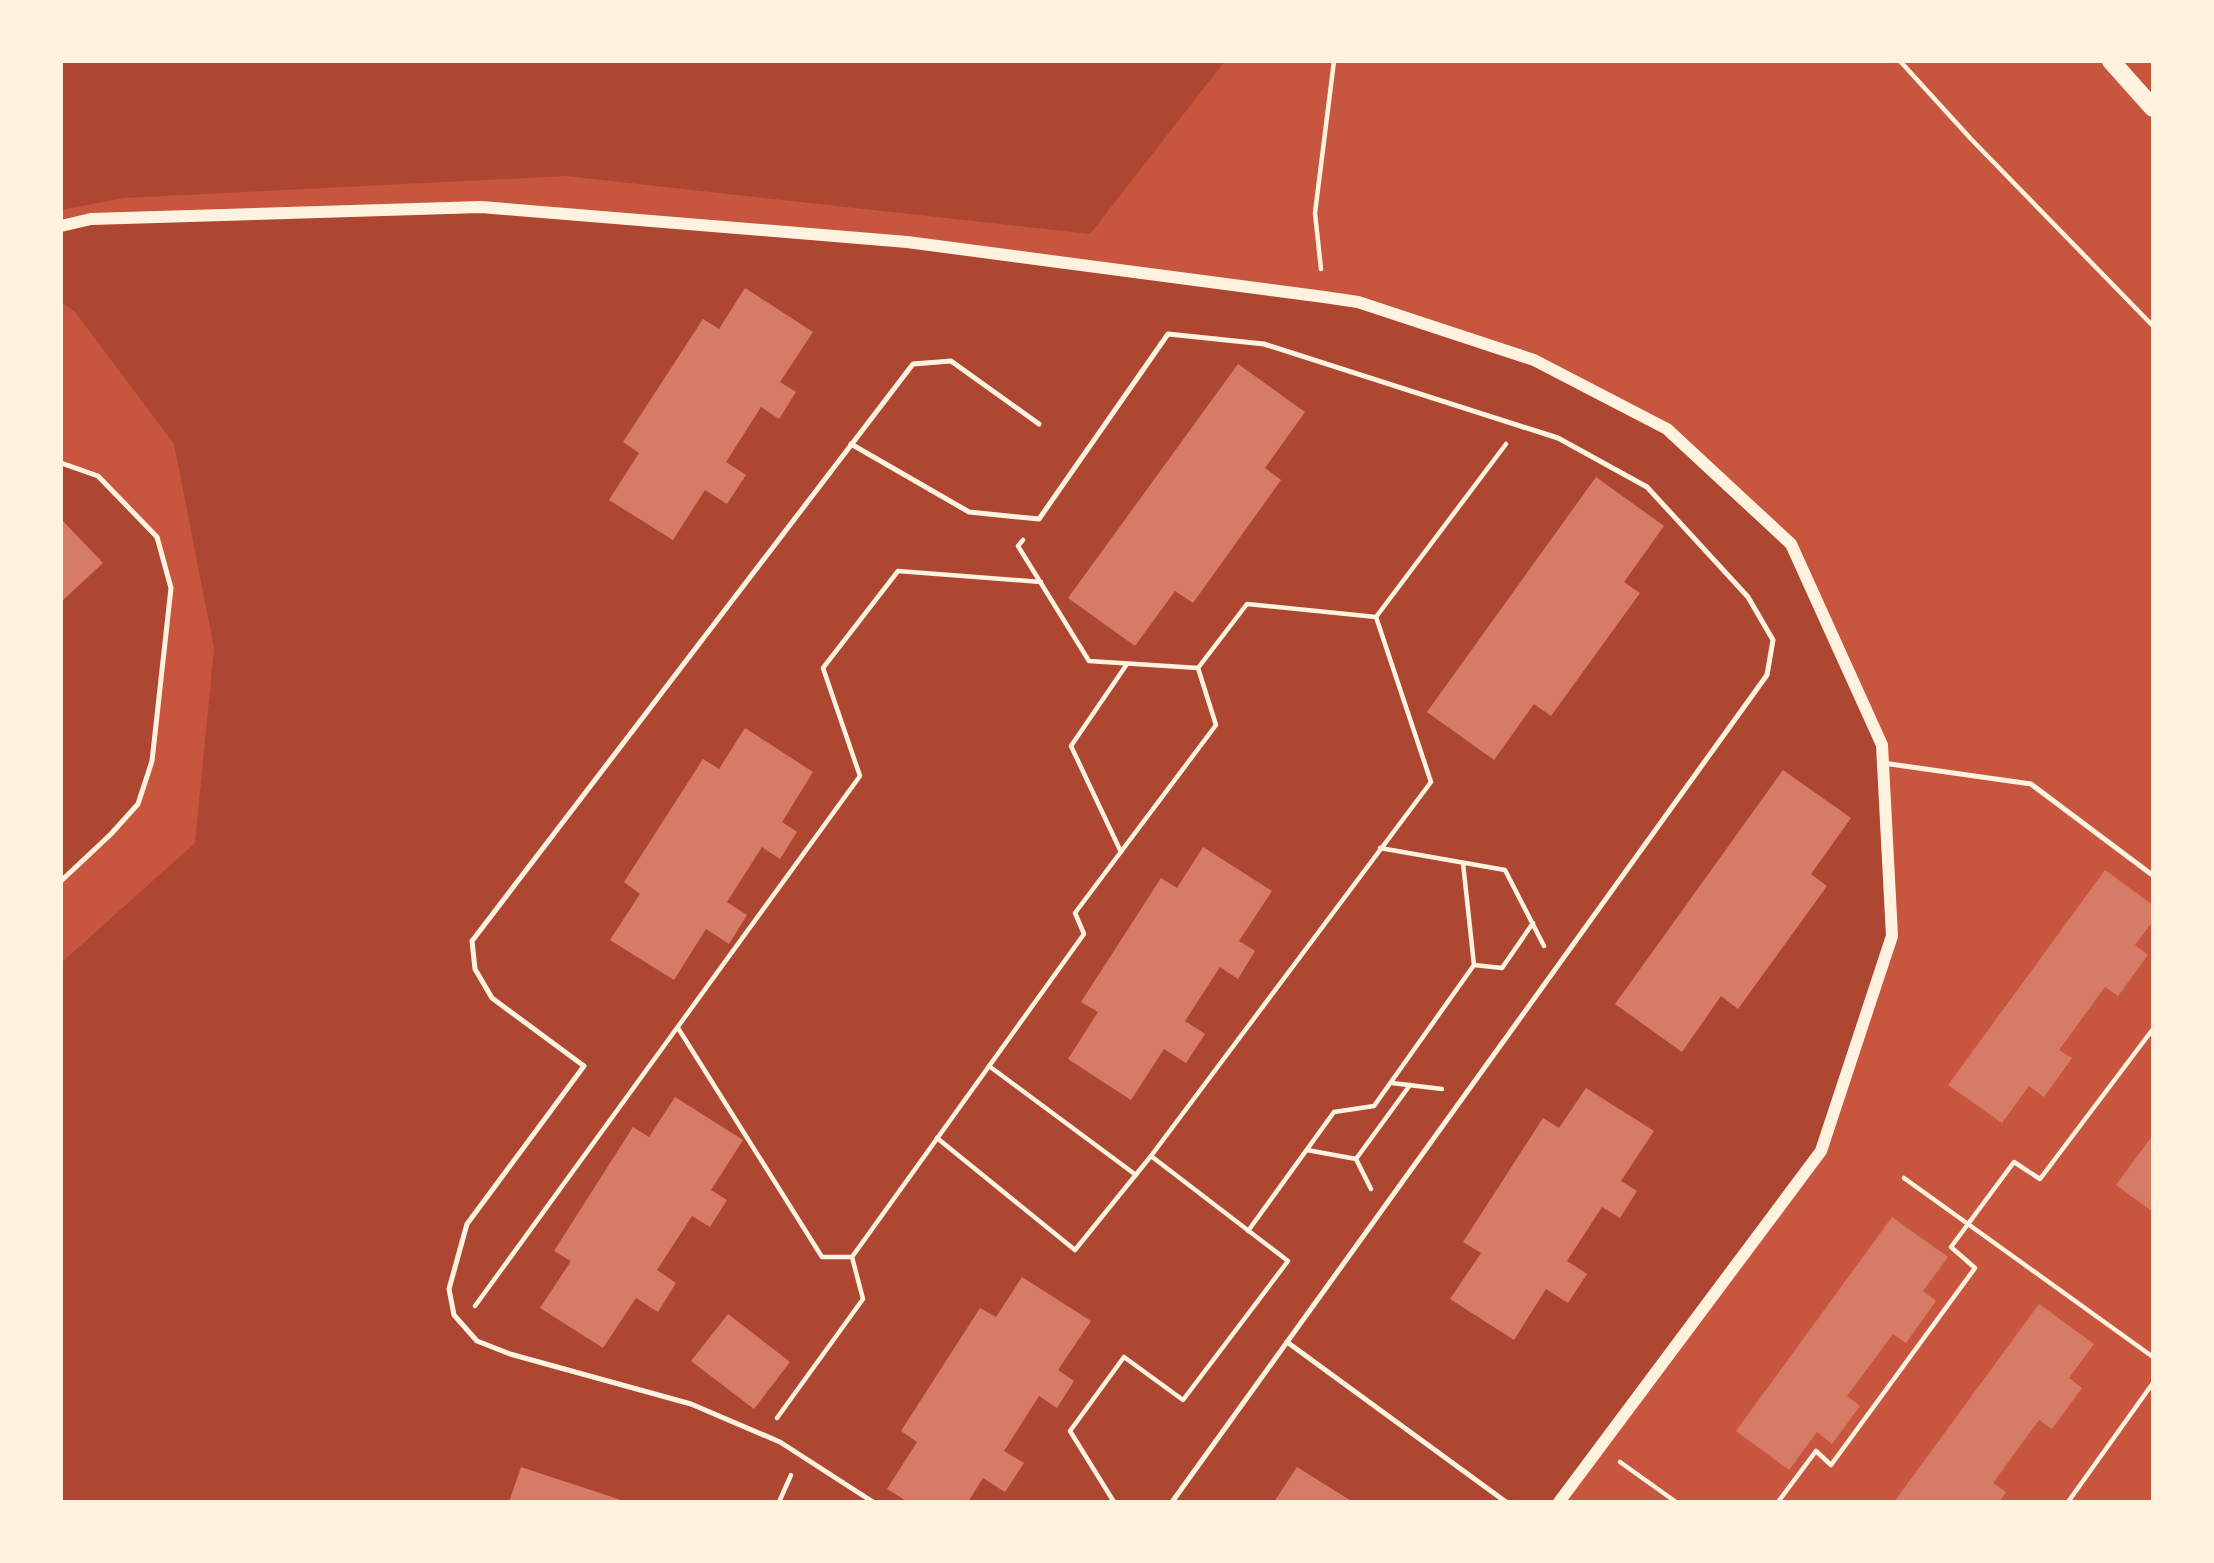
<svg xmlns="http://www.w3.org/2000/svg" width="2214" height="1563" viewBox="0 0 2214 1563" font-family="Signika,sans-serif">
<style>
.green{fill:#ae4732}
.building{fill:#d67c66}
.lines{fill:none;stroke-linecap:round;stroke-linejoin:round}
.path{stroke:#fff3e0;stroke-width:4.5}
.service{stroke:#fff3e0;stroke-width:5}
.tertiary{stroke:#fff3e0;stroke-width:12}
.primary{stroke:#fff3e0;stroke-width:18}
</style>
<rect width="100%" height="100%" fill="#c8553d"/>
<g class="green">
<polygon points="61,61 1225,61 1090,234 566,176 123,198 61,210"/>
<polygon points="481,207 907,242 1358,302 1534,360 1667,429 1791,544 1882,745 1892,936 1821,1151 1559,1502 61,1502 61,963 195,843 214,648 174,444 75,312 61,302 61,226"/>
<polygon points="61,463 98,476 157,537 171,588 152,761 138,804 61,878"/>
</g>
<g class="building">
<polygon points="745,288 813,332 780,382 796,392 779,419 761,407 726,462 746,475 727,504 705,490 673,540 609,500 639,453 623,442 703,319 719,329"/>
<polygon points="1238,364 1305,412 1265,468 1281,480 1193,603 1175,591 1135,646 1068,598"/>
<polygon points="1596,477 1664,526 1624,582 1640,593 1551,716 1534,704 1494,760 1427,712"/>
<polygon points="61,519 103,563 61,602"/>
<polygon points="745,728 813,772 782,822 797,832 780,859 762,847 727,902 747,915 729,944 706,929 674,980 610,940 640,894 624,882 703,759 719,769"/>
<polygon points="1783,770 1851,818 1811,874 1827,886 1738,1009 1721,996 1682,1052 1615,1004"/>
<polygon points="1203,847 1272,891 1239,941 1255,951 1238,979 1220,967 1185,1021 1205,1034 1186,1063 1164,1049 1131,1100 1068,1059 1098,1012 1081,1002 1161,878 1177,888"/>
<polygon points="2105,870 2153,905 2153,921 2135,945 2148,955 2118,996 2105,987 2059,1050 2072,1058 2044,1097 2029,1086 2002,1123 1948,1085"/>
<polygon points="1586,1088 1654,1131 1621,1181 1637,1191 1620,1218 1602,1207 1567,1261 1587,1274 1568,1303 1546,1289 1514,1340 1450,1299 1481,1253 1463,1242 1543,1118 1559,1128"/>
<polygon points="675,1097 743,1140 711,1190 727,1200 710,1227 692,1216 657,1270 676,1283 658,1312 636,1298 603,1348 540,1308 571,1261 554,1251 633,1127 649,1137"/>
<polygon points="2153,1135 2153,1212 2116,1185"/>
<polygon points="1892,1217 1948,1257 1923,1291 1936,1301 1906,1343 1893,1334 1847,1396 1860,1406 1832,1444 1817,1432 1789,1470 1736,1431"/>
<polygon points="1022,1277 1091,1321 1058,1370 1074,1381 1057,1408 1039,1396 1004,1451 1024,1463 1005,1492 983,1478 968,1502 908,1502 887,1489 917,1442 901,1431 980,1308 996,1317"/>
<polygon points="2039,1304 2094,1344 2069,1378 2082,1388 2052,1429 2039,1420 1993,1483 2006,1492 1999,1502 1894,1502"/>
<polygon points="728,1314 790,1362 754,1409 691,1361"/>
<polygon points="521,1467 624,1501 624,1502 509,1502"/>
<polygon points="1297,1467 1353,1502 1274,1502"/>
</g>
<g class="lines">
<g class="path">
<polyline points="1900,61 1971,139 2153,326"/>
<polyline points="1321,269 1315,213 1334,61"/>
<polyline points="1023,540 1018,546 1089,661 1198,668"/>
<polyline points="1380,848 1505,870 1544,946"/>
<polyline points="1121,852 1071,746 1127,664"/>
<polyline points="1474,965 1502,968 1533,923"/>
<polyline points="678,1028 822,1257 852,1257"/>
<polyline points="989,1066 1136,1175"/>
<polyline points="1392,1083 1442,1089"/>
<polyline points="937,1138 1075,1250 1151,1156"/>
<polyline points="1307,1150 1356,1159"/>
<polyline points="1904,1178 2153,1357"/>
<polyline points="1371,1189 1356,1159 1410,1085"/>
<polyline points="1248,1231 1334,1112 1374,1106 1474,965 1463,863"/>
<polyline points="475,1306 860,776 823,668 898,571 1041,582"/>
<polyline points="777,1418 863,1299 852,1257 1084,934 1075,913 1216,725 1198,668 1247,604 1376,617 1506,444"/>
<polyline points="1620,1462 1676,1502"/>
<polyline points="779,1502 791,1475"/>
<polyline points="1114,1502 1070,1431 1124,1357 1183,1400 1288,1261 1151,1156 1431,782 1376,617"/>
<polyline points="1778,1502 1816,1451 1831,1465 1975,1268 1951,1247 2014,1162 2040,1179 2153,1029"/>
<polyline points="2068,1502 2153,1383"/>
</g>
<g class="service">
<polyline points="851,444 969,512 1039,519 1168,334 1264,344 1558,438 1647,487 1748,597 1773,640 1767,675 1172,1502"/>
<polyline points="61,463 98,476 157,537 171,588 152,761 138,804 111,834 61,881"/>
<polyline points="1883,763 2031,784 2151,874"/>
<polyline points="1287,1342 1506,1502"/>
<polyline points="873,1502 780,1442 691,1404 510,1354 477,1341 454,1315 449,1289 467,1224 584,1066 492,998 475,969 472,941 913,364 951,361 1039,424"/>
</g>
<polyline class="tertiary" points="61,226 91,219 481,207 907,242 1324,297 1358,302 1534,360 1667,429 1791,544 1882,745 1892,936 1821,1151 1559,1502"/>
<polyline class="primary" points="2111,61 2153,108"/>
</g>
<rect width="2214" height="1563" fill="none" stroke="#fff3e0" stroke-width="126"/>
</svg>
